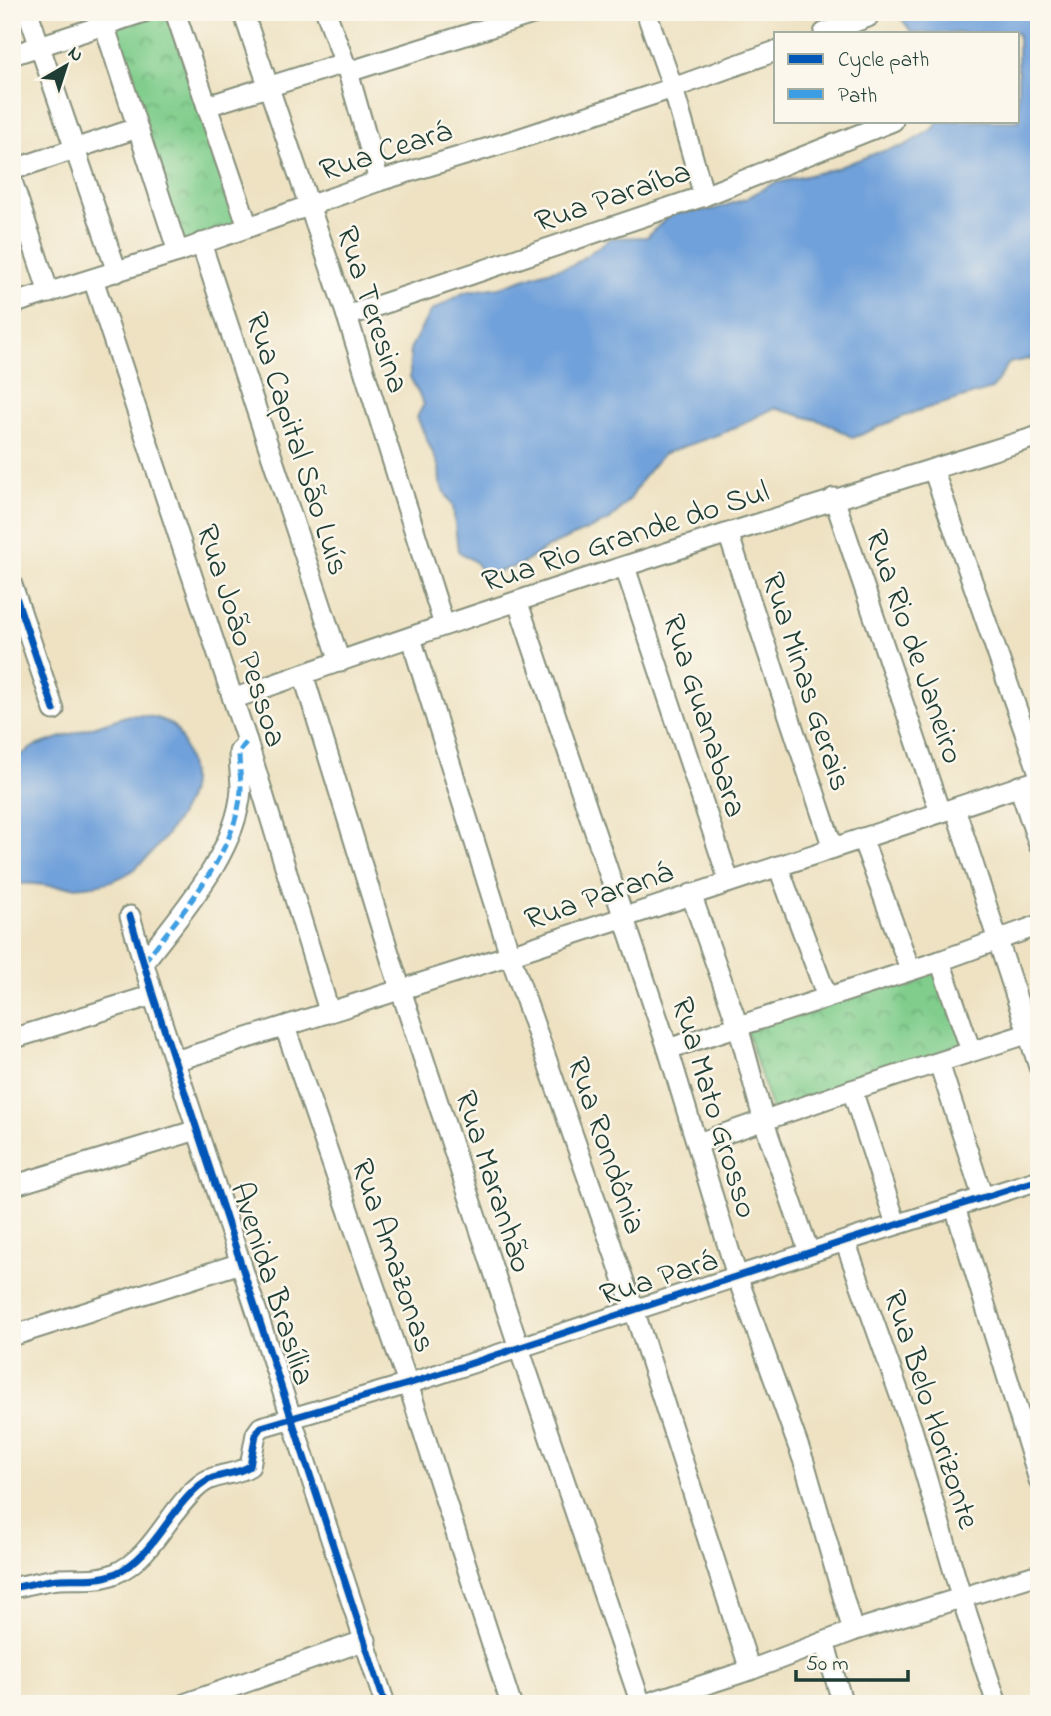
<svg xmlns="http://www.w3.org/2000/svg" width="1051" height="1716" viewBox="0 0 1051 1716" font-family="'Indie Flower',sans-serif">
<style>
.park{fill:url(#park-crowns);stroke:#508560;stroke-width:2}
.water{fill:#71a1da;stroke:#486f87;stroke-width:2}
.lines{fill:none;stroke-linecap:round;stroke-linejoin:round}
.minor-casing{stroke:#86907c;stroke-width:23}
.minor{stroke:#fff;stroke-width:19}
.quiet{stroke:#3c9ee2;stroke-width:5;stroke-dasharray:10 5;stroke-linecap:butt}
.cycleway-casing{stroke:#fbf7ec;stroke-width:11}
.cycleway{stroke:#0057b8;stroke-width:7}
.labels{text-anchor:middle;stroke-width:5;stroke-linejoin:round;paint-order:stroke}
.street-label{font-size:32px;fill:#1f3d34;stroke:#fbf7ec}
</style>
<defs>
<pattern id="park-crowns" width="20" height="18" patternUnits="userSpaceOnUse" patternTransform="scale(1.75)"><rect width="20" height="18" fill="#80cd8c"/><path d="M2 6a3 3 0 1 1 6 0M12 15a3 3 0 1 1 6 0" fill="none" stroke="#68a873"/></pattern>
</defs>
<rect width="100%" height="100%" fill="#fbf7ec"/>
<filter id="ink" filterUnits="userSpaceOnUse"><feTurbulence type="fractalNoise" baseFrequency=".0143" numOctaves="2"/><feDisplacementMap in="SourceGraphic" scale="14" xChannelSelector="R" yChannelSelector="G"/><feConvolveMatrix kernelMatrix="1 2 1 2 8 2 1 2 1" color-interpolation-filters="sRGB"/></filter>
<filter id="wash" filterUnits="userSpaceOnUse"><feTurbulence type="fractalNoise" baseFrequency=".00686" numOctaves="4" result="noise"/><feDisplacementMap in="SourceGraphic" scale="28" xChannelSelector="R" yChannelSelector="G"/><feGaussianBlur stdDeviation="1.57" result="paint"/><feColorMatrix in="noise" values="0 0 0 0 0 0 0 0 0 0 0 0 0 0 0 0 0 1.4 0 .05"/><feComposite in="paint" operator="in"/></filter>
<g filter="url(#wash)">
<rect width="100%" height="100%" fill="#eee2c3"/>
<g class="park">
<polygon points="162,12 167,12 239,225 177,246 105,31"/>
<polygon points="936,967 969,1053 774,1117 746,1029"/>
</g>
<g class="water">
<polygon points="904,12 1026,12 1039,43 1039,357 1009,363 992,389 914,412 853,438 827,423 774,408 728,431 663,454 642,479 631,498 610,520 548,547 522,564 485,576 475,562 458,551 453,507 440,483 439,467 417,417 424,404 410,377 410,349 430,312 465,292 500,287 544,272 573,265 611,238 647,237 672,213 715,209 745,199 772,184 834,169 879,152 904,146 934,128 939,121 1018,121 1018,33 912,33 901,18"/>
<path d="M129 715C143 715 158 716 170 724 178 728 181 738 184 746 189 761 194 777 189 794 181 820 151 859 127 874 106 886 78 888 53 886 39 885 31 882 16 884L12 891V761L35 746Z"/>
</g>
</g>
<g filter="url(#ink)">
<g class="lines">
<g class="minor-casing">
<g id="minor">
<polyline points="28,12 117,272"/>
<polyline points="100,12 178,252"/>
<polyline points="175,12 248,227"/>
<polyline points="243,12 347,316 444,625"/>
<polyline points="326,12 348,72 379,181"/>
<polyline points="646,12 673,88 704,196"/>
<polyline points="824,33 868,17"/>
<polyline points="12,55 144,12"/>
<polyline points="348,72 539,12"/>
<polyline points="207,106 344,63"/>
<polyline points="12,170 137,128"/>
<polyline points="12,181 49,293"/>
<polyline points="201,243 340,662"/>
<polyline points="93,279 247,741 329,1011"/>
<polyline points="12,304 178,252 379,181 515,140 673,88 776,51"/>
<polyline points="347,316 704,196 893,121"/>
<polyline points="933,469 1039,773"/>
<polyline points="834,498 940,812"/>
<polyline points="728,533 833,848"/>
<polyline points="625,567 729,881"/>
<polyline points="12,585 54,710"/>
<polyline points="518,603 668,1049 737,1276 804,1462 853,1631"/>
<polyline points="411,638 510,955 634,1310 750,1670"/>
<polyline points="303,674 393,966 519,1348 641,1704"/>
<path d="M233 699C499 603 769 520 1039 436"/>
<polyline points="1019,786 1039,845"/>
<polyline points="955,808 1039,1067"/>
<polyline points="862,838 910,969"/>
<polyline points="778,866 827,997"/>
<polyline points="691,894 738,1026 764,1122 809,1252"/>
<polyline points="130,916 153,995 385,1704"/>
<polyline points="940,961 971,1051"/>
<path d="M144 962C181 913 236 854 241 790 241 778 239 765 239 752L247 741"/>
<polyline points="285,1027 408,1384 511,1704"/>
<polyline points="12,1039 153,995"/>
<polyline points="668,1049 940,961 1039,925"/>
<polyline points="175,1061 510,955 1039,780"/>
<polyline points="939,1063 983,1198"/>
<polyline points="852,1090 896,1224"/>
<polyline points="698,1143 852,1090 1039,1030"/>
<polyline points="12,1186 197,1130"/>
<polyline points="955,1207 1039,1480"/>
<polyline points="845,1241 912,1429 961,1596 997,1704"/>
<polyline points="12,1336 241,1263"/>
<path d="M12 1588C28 1585 44 1580 60 1579 78 1578 97 1581 114 1574 154 1557 168 1511 200 1485 214 1473 235 1476 250 1466L256 1434 261 1427 408 1384 845 1241 1039 1180"/>
<polyline points="824,1642 843,1704"/>
<polyline points="184,1704 366,1640"/>
<polyline points="645,1704 750,1670 853,1631 1039,1574"/>
</g>
</g>
<use href="#minor" class="minor"/>
<path class="quiet" d="M144 962C181 913 236 854 241 790 241 778 239 765 239 752L247 741"/>
<g class="cycleway-casing">
<g id="cycleway">
<polyline points="12,585 54,710"/>
<polyline points="130,916 153,995 385,1704"/>
<path d="M12 1588C28 1585 44 1580 60 1579 78 1578 97 1581 114 1574 154 1557 168 1511 200 1485 214 1473 235 1476 250 1466L256 1434 261 1427 408 1384 845 1241 1039 1180"/>
</g>
</g>
<use href="#cycleway" class="cycleway"/>
</g>
</g>
<g class="labels">
<g class="street-label">
<text transform="translate(385 149) rotate(-18)" y="11">Rua Ceará</text>
<text transform="translate(612 195) rotate(-19)" y="11">Rua Paraíba</text>
<text transform="translate(374 309) rotate(72)" y="11">Rua Teresina</text>
<text transform="translate(299 443) rotate(72)" y="11">Rua Capital São Luís</text>
<text transform="translate(625 535) rotate(-18)" y="11">Rua Rio Grande do Sul</text>
<text transform="translate(243 635) rotate(72)" y="11">Rua João Pessoa</text>
<text transform="translate(916 646) rotate(71)" y="11">Rua Rio de Janeiro</text>
<text transform="translate(808 681) rotate(72)" y="11">Rua Minas Gerais</text>
<text transform="translate(706 715) rotate(72)" y="11">Rua Guanabara</text>
<text transform="translate(598 894) rotate(-19)" y="11">Rua Paraná</text>
<text transform="translate(716 1107) rotate(73)" y="11">Rua Mato Grosso</text>
<text transform="translate(608 1145) rotate(71)" y="11">Rua Rondônia</text>
<text transform="translate(495 1181) rotate(72)" y="11">Rua Maranhão</text>
<text transform="translate(395 1255) rotate(71)" y="11">Rua Amazonas</text>
<text transform="translate(658 1276) rotate(-18)" y="11">Rua Pará</text>
<text transform="translate(274 1283) rotate(72)" y="11">Avenida Brasília</text>
<text transform="translate(933 1409) rotate(72)" y="11">Rua Belo Horizonte</text>
</g>
</g>
<rect width="1051" height="1716" fill="none" stroke="#fbf7ec" stroke-width="42"/>
<rect x="774" y="32" width="245" height="91" fill="#fbf7ec" stroke="#a3ada2" stroke-width="2"/>
<rect x="788" y="54" width="35" height="10" fill="#0057b8" stroke="#a3ada2" stroke-width="2"/>
<text x="838" y="66" font-size="21" fill="#1f3d34">Cycle path</text>
<rect x="788" y="89" width="35" height="10" fill="#3c9ee2" stroke="#a3ada2" stroke-width="2"/>
<text x="838" y="102" font-size="21" fill="#1f3d34">Path</text>
<g transform="translate(66 66) rotate(39)" stroke="#fbf7ec" stroke-width="5" paint-order="stroke">
<path d="M0-5L12 26L0 18L-12 26Z" fill="#1f3d34"/>
<text y="-10" font-size="19" font-weight="bold" text-anchor="middle" fill="#1f3d34">N</text>
</g>
<path d="M796 1670v10h112v-10" fill="none" stroke="#1f3d34" stroke-width="3.5"/>
<text x="806" y="1670" font-size="21" fill="#1f3d34" stroke="#fbf7ec" stroke-width="5" paint-order="stroke">50 m</text>
</svg>
